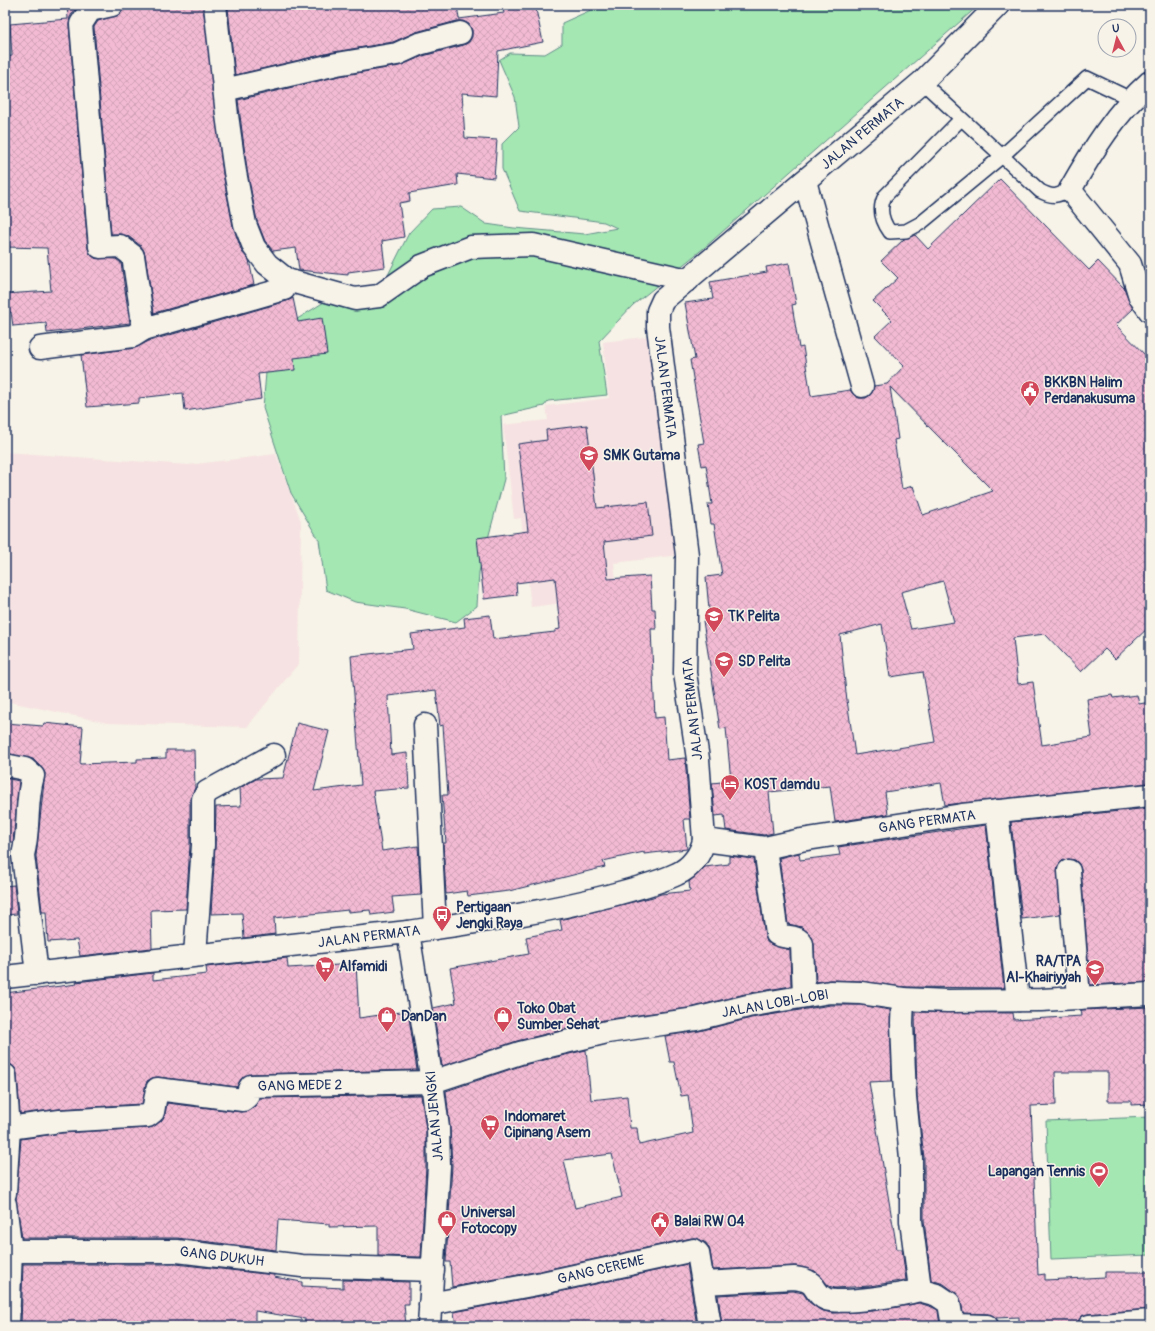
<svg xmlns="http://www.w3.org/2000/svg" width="1155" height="1331" viewBox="0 0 1155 1331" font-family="Pangolin,sans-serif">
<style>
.built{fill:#f6e2e2}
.green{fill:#a4e7b2;stroke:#608b88}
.building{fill:url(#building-cross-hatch);stroke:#1b2f5e;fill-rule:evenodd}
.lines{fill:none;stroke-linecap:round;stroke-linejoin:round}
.lane-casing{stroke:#1b2f5e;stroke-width:16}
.street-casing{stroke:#1b2f5e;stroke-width:25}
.secondary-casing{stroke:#1b2f5e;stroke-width:25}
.lane{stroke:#f7f3e8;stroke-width:13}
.street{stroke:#f7f3e8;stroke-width:22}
.secondary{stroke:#f7f3e8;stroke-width:22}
.labels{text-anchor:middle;stroke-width:3;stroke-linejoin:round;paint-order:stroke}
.street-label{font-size:14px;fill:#1b2f5e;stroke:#f7f3e8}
.poi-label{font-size:14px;font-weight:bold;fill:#1b2f5e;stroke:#f7f3e8;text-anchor:start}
</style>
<defs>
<pattern id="building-cross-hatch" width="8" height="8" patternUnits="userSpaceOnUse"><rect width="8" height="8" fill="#f3bbd3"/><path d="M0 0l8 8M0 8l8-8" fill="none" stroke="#d0a1b8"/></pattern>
</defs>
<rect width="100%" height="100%" fill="#f7f3e8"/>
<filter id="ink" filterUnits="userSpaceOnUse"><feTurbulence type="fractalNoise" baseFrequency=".025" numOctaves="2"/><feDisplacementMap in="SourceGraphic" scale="8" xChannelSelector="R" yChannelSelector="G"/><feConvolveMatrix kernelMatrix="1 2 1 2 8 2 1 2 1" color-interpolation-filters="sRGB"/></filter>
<g filter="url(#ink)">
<g class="built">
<polygon points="653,336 679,555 614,563 618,596 531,607 521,518 514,519 503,425 548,420 546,406 609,398 603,342"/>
<polygon points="5,452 188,465 276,454 301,521 299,663 247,727 108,723 5,701"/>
</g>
<g class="green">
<polygon points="602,5 979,5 704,248 633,305 599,341 607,395 548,401 544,406 501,416 504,479 479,572 477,606 456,622 405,609 355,602 326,590 319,540 291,493 263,408 267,361 291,323 343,290 381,289 409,233 432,209 461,207 486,224 514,228 585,234 617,228 604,222 520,211 502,169 502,144 519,127 515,97 499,60 510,53 545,54 562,44 562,23"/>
<polygon points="1150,1117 1150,1255 1051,1259 1046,1121"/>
</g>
<g class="building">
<polygon points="67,5 78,5 70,17 69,25 88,248 90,254 95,258 116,259 121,263 130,323 47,333 46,323 13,326 11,312 5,312 5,294 51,291 47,248 5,247 5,57 12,56 10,24 68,19"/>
<polygon points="124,5 203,5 223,174 233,226 242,252 249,260 254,285 154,313 145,254 141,246 128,236 120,234 111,234 94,27 98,21 120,14"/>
<polygon points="244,5 457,5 459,19 504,13 502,5 535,5 543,42 498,51 496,96 462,93 465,138 497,140 494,178 457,174 458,185 409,193 410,201 399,203 404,237 382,241 385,267 348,272 348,275 299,270 296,248 273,251 265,241 257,221 247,170 238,100 339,76 399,66 423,56 464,45 469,42 472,37 472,30 469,24 463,21 457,21 416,32 393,42 334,52 235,75 228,8"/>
<path d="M1000 179 1089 270 1098 261 1124 288 1133 309 1116 325 1150 360V626L1115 659 1105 649 1081 672 1045 634 1013 638 1018 684 1033 682 1042 745 1092 737 1087 699 1112 695 1113 698 1137 695 1139 704 1150 702V783L945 805 941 783 885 792 888 814 835 822 830 786 769 792 773 833 764 835 726 830 724 815 715 816 712 783 731 781 726 728 720 729 703 621 710 620 706 577 722 575 714 524H711L708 504H712L706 465 702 466 698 444 704 443 690 360 695 359 685 303 713 299 710 282 767 272 766 267 789 263 796 304 792 305 799 348 803 347 811 396 850 390 854 395 859 398H866L871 394 874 386 887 384 904 366 875 336 892 320 873 301 898 278 881 261 904 239 915 235 928 249ZM890 387 932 430 993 491 923 515 913 486 902 489 894 440 898 439ZM943 581 954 622 911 629 901 592ZM882 624 890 677 923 672 935 742 855 755 846 693 840 635Z"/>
<polygon points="293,298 298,322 322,318 327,354 294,358 295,370 258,374 261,399 185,411 183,393 139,398 139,403 87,407 81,355 135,348 149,341 287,301"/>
<polygon points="587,425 597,508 648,502 652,536 604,542 608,579 650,576 652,609 655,609 656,629 651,629 655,718 664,717 667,760 685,758 690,819 684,819 687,849 644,854 644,852 603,861 605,867 509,891 468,896 467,891 446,894 443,843 446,843 442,795 448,795 443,725 440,726 436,690 388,696 391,755 407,753 409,788 373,791 382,851 418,846 421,895 392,897 394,912 371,915 370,910 348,912 348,910 274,918 275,934 244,938 242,913 211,914 215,846 216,807 241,806 240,788 256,779 283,778 297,723 329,731 314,791 361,785 351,656 413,649 411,634 465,627 464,618 490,615 493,639 555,632 555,630 560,629 555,578 516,583 517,595 484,599 477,538 528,531 518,444 547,440 546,430"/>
<polygon points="5,723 43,726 44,723 83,727 80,764 137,762 137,759 166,758 166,750 194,750 195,788 190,799 190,845 186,909 151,910 152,948 80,956 77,940 48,942 46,912 42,912 36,856 45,773 33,759 5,753"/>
<polygon points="5,778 19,781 13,842 5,842"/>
<polygon points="1150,808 1150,982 1090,985 1081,870 1079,864 1075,860 1068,859 1062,861 1058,866 1060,914 1022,919 1011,822"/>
<polygon points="986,825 1004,988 904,987 861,981 830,980 816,982 814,944 812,937 802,927 788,924 779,858 799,853 800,860 840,855 838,847"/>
<polygon points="729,856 754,859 765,936 767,942 772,945 790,950 791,986 745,994 694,1007 604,1020 517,1041 442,1066 433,1008 456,1003 450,968 529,954 526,937 562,930 560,920 653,897 661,894 690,891 689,882 705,867 729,864"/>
<polygon points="14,885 17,914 5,915 5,886"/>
<polygon points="287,958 288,968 356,964 359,1018 408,1011 417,1070 251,1074 241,1079 237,1087 158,1077 152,1078 147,1081 142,1104 59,1109 20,1114 17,1074 15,1068 10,1064 8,1032 5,1032 5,993 77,984 76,982 153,973 153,980 207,974 206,967"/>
<path d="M831 1005H860L890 1010 892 1081 869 1082 897 1249H902L906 1280 870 1286 835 1288 829 1286 815 1271 796 1266 713 1270 710 1251 706 1243 697 1238H692L540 1271 452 1287 450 1262H446L452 1166 450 1128 446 1091 523 1065 586 1050 591 1100 627 1096 630 1128H637L639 1145 693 1133 688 1095 681 1096 674 1062H670L665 1036 699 1031 751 1018ZM612 1154 622 1197 575 1208 564 1160Z"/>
<polygon points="1150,1007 1150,1104 1131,1105 1131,1101 1108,1101 1108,1072 1055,1072 1056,1105 1031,1106 1038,1275 1045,1274 1045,1280 1105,1277 1105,1272 1150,1272 1150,1309 1088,1314 1082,1316 1077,1324 1047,1326 1019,1326 1019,1317 996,1318 988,1314 963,1313 961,1301 956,1293 944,1284 931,1280 924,1220 924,1158 917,1096 915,1012 1013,1013 1014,1020 1082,1016 1081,1010"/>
<polygon points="421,1095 426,1129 426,1166 421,1257 378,1256 378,1226 329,1227 329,1224 278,1220 276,1250 177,1238 22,1238 16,1199 21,1139 61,1133 149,1128 161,1121 165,1114 167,1103 241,1112 254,1107 260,1098"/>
<polygon points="23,1264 176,1264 274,1275 274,1277 302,1282 302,1286 343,1288 343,1280 409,1282 409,1304 404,1304 406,1326 321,1326 305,1324 305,1319 255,1311 255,1326 108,1326 108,1323 82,1326 21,1326"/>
<polygon points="687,1264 697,1326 456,1326 454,1312 545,1295"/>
<polygon points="793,1291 803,1293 809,1302 820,1310 833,1313 873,1311 919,1303 932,1307 938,1310 940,1326 722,1326 718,1295"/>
</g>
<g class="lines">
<g class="lane-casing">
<g id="lane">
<path d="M922 82 1040 191C1053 198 1057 196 1070 190"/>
<path d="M961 119 885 196C878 209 882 221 890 232L906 231 921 223 1001 157 1087 78 1131 99"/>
</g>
</g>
<g class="street-casing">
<g id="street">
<polyline points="112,5 90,10 81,24 100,247 120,246 133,256 144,329 284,289 287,280"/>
<polyline points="215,5 227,115 235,172 245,224 254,247 267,264 287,280 355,299 379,296 422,266 471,247 533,245 688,280"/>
<path d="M1150 82C1117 111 1092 151 1070 190L1130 264 1140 297 1150 311"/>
<polyline points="224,90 337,64 397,54 419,44 460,33"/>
<polyline points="805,181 862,386"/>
<polyline points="40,348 133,336 144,329"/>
<polyline points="425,725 435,928"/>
<path d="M5 765 25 769 33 776C25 802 30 829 23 855L37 974"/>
<polyline points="997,811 1018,1000"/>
<polyline points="704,840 765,848 801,840 962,815 1150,795"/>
<path d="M765 848 777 934C785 939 797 934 802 944L804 996"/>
<polyline points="1069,871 1079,998"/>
<polyline points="195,955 203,845 203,799 207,792 274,755"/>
<polyline points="5,977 408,932"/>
<polyline points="903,999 902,1023 905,1097 911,1158 911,1221 919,1281 919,1290 937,1295 949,1303 953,1326"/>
<polyline points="5,1075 9,1128 5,1193"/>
<polyline points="9,1128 60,1121 148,1116 153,1112 157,1089 243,1100 247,1097 249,1089 251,1086 432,1082 520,1053 607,1032 696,1019 748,1006 830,992 861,993 903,999 947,1001 1041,1000 1150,994"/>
<polyline points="5,1204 11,1251 8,1326"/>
<polyline points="11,1251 177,1251 302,1266 433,1270"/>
<path d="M704 1283 794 1278C821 1281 810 1292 826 1299 839 1305 903 1295 919 1290"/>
<polyline points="430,1304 542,1283 694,1250 698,1253 710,1326"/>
<polyline points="953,1325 987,1326"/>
<polyline points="1089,1326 1150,1321"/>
</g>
</g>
<g class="secondary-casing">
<path id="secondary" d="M429 1326 439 1166 438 1128 432 1082 408 932C475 922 542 913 608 896 630 890 656 884 677 874 691 868 701 854 704 840L698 759 685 673 687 555 658 327V311L663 300 922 82 998 5"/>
</g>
<use href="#lane" class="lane"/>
<use href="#street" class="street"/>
<use href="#secondary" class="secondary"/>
</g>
</g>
<defs>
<g id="civic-pin" transform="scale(1)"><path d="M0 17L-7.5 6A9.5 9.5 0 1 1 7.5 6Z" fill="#d1495b" stroke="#f7f3e8"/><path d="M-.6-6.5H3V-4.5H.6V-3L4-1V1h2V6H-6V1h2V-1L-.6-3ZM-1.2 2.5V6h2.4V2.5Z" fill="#fff"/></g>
<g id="school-pin" transform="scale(1)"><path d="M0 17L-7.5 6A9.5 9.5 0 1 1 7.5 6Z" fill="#d1495b" stroke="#f7f3e8"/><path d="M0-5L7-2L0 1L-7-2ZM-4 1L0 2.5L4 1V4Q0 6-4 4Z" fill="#fff"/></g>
<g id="hotel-pin" transform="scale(1)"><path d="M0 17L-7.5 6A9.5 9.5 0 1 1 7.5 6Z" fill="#d1495b" stroke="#f7f3e8"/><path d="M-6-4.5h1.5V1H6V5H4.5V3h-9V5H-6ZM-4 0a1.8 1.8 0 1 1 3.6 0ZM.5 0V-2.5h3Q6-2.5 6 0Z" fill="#fff"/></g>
<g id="bus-pin" transform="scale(1)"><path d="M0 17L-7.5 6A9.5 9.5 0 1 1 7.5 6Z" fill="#d1495b" stroke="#f7f3e8"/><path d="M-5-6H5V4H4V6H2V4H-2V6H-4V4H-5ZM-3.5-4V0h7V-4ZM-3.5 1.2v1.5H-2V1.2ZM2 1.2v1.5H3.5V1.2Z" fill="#fff"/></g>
<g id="supermarket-pin" transform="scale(1)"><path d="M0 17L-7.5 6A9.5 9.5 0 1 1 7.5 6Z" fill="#d1495b" stroke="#f7f3e8"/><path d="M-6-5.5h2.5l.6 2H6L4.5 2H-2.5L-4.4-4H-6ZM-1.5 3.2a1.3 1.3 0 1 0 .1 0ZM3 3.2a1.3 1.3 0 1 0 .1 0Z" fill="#fff"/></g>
<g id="shop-pin" transform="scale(1)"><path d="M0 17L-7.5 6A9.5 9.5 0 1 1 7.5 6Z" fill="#d1495b" stroke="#f7f3e8"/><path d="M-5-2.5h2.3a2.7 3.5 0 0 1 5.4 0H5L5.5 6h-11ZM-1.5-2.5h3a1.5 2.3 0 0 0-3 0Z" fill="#fff"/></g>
<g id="stadium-pin" transform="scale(1)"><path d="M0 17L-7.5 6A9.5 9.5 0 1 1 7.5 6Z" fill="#d1495b" stroke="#f7f3e8"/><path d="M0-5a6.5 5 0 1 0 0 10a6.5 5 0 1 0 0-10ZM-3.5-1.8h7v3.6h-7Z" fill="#fff"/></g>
</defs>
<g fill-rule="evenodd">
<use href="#civic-pin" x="1030" y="390"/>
<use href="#school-pin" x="589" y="455"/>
<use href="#school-pin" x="714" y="616"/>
<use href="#school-pin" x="724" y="661"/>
<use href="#hotel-pin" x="730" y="784"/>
<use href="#bus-pin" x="442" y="915"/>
<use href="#supermarket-pin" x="325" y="966"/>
<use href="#school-pin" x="1095" y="969"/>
<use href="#shop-pin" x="387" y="1016"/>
<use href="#shop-pin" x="503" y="1016"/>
<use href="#supermarket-pin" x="490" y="1124"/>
<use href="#stadium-pin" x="1099" y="1171"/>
<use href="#shop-pin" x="447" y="1220"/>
<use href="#civic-pin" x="660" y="1221"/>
</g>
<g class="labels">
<g class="street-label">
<text transform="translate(862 133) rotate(-40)" y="5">JALAN PERMATA</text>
<text transform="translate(666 387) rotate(83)" y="5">JALAN PERMATA</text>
<text transform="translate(692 709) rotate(-96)" y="5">JALAN PERMATA</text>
<text transform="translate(927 821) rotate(-8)" y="5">GANG PERMATA</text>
<text transform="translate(369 936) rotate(-7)" y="5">JALAN PERMATA</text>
<text transform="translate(775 1003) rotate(-10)" y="5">JALAN LOBI-LOBI</text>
<text transform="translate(300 1085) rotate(-1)" y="5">GANG MEDE 2</text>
<text transform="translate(434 1116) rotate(-95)" y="5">JALAN JENGKI</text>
<text transform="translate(222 1256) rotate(7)" y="5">GANG DUKUH</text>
<text transform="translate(601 1269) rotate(-13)" y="5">GANG CEREME</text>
</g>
<g class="poi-label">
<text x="1044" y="387">BKKBN Halim<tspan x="1044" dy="16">Perdanakusuma</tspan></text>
<text x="603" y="460">SMK Gutama</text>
<text x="728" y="621">TK Pelita</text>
<text x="738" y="666">SD Pelita</text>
<text x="744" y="789">KOST damdu</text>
<text x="456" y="912">Pertigaan<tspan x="456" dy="16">Jengki Raya</tspan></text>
<text x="1081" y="966" text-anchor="end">RA/TPA<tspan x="1081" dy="16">Al-Khairiyyah</tspan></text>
<text x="339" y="971">Alfamidi</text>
<text x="517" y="1013">Toko Obat<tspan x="517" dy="16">Sumber Sehat</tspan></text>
<text x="401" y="1021">DanDan</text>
<text x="504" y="1121">Indomaret<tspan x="504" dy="16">Cipinang Asem</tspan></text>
<text x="1085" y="1176" text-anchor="end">Lapangan Tennis</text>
<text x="461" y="1217">Universal<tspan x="461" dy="16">Fotocopy</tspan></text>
<text x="674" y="1226">Balai RW 04</text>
</g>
</g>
<rect width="1155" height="1331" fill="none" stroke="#f7f3e8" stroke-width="20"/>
<rect x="10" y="10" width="1135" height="1311" fill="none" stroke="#1b2f5e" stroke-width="1.5" filter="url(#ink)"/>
<g transform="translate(1117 38) rotate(353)"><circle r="19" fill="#f7f3e8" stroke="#9fa5b1"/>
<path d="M0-3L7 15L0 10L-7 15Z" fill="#d1495b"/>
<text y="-6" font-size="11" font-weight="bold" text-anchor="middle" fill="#1b2f5e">U</text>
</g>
</svg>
